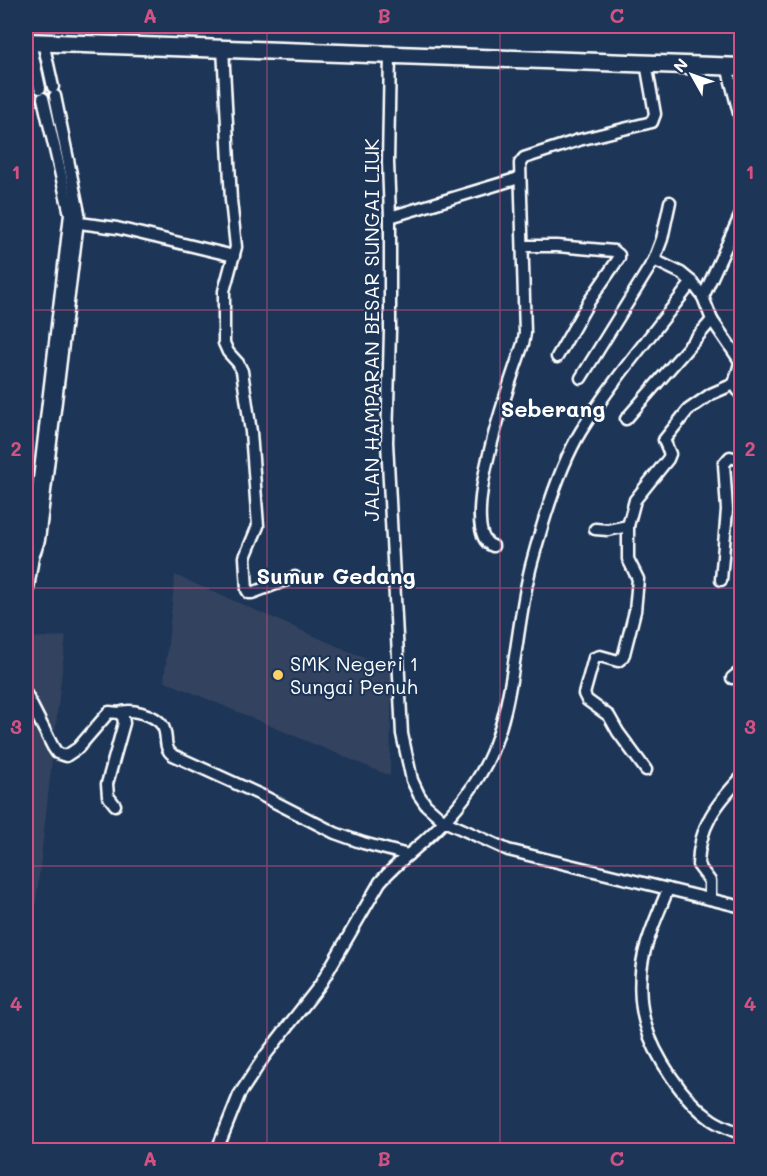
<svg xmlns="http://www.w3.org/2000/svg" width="767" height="1176" viewBox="0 0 767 1176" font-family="Mali,sans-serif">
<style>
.built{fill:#32425e}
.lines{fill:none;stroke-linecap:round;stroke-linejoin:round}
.minor-casing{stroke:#fff;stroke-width:15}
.highway-casing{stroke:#fff;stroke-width:21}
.minor{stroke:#1d3557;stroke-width:10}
.highway{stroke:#1d3557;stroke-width:16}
.grid{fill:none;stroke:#d15284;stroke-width:1.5;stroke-opacity:0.55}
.poi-dot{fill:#ffd166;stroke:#1d3557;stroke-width:2}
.labels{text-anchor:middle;stroke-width:4.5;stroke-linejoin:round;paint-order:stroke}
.street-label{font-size:20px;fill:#fff;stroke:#1d3557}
.poi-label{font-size:20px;fill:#fff;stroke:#1d3557;text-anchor:start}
.quarter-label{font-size:22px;font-weight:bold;fill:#fff;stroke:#1d3557}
.neatline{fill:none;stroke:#d15284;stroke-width:2}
.grid-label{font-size:20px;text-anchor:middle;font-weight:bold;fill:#d15284}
</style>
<rect width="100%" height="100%" fill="#1d3557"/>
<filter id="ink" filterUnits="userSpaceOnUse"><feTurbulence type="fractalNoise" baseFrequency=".0167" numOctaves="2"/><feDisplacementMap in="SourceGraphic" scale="12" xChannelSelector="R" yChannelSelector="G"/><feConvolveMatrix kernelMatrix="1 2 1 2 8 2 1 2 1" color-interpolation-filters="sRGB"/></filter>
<g filter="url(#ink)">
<g class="built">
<polygon points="175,575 392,670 390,776 164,681"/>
<polygon points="66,636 26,992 26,638"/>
</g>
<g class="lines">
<g class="minor-casing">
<g id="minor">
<polyline points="30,42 40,88"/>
<polyline points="43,42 53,87"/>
<polyline points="223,48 231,200 236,247 224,291 224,343 228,352 238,363 242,371 251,432 258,526 245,557 247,590 249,593 252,593 295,577"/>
<polyline points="390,55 388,162 390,217 390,331 387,442 402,734 412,780 419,795 426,805 444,821 508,850 742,907"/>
<polyline points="727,66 742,125"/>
<polyline points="390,217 519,178"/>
<polyline points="72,222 117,228 234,256"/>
<polyline points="523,246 557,246 614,251 619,255 619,258 588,303 557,357"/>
<polyline points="654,260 681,273 692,282 703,297 712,320 738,358 740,363 734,384 742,396"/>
<polyline points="703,297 742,212"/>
<polyline points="581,378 654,260 662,239 670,202"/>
<polyline points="626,419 712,320"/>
<polyline points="595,529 608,530 628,526"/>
<path d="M493 546C454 534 513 373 523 344L525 333 520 163 524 158 579 140 652 122 655 114 646 63"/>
<polyline points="35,552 39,540 79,213 55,96"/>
<polyline points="721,580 727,510 724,464 730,457 741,460"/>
<polyline points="26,601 33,557 32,539 70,214 43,98"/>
<polyline points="732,678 742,670"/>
<polyline points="26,694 53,747 57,753 66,756 78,748 109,712 119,713 123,717 124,723 107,784 108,796 115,805"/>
<path d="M119 713C130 708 154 714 162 725 169 734 162 748 173 755L263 796 335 833 363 843 408 855"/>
<polyline points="646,770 618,732 609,716 587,700 584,694 594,658 600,656 618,661 622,658 624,654 635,611 638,579 628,559 628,526 635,500 668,459 670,454 664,440 688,410 711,394 734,384"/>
<path d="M668 889C660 910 649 932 644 954 639 975 639 1001 645 1023 654 1056 684 1101 712 1120 721 1126 732 1130 742 1134"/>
<path d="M710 899V881L698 865C699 826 716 804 742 777"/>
<path d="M217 1150 239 1095 264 1057 320 985 380 882C393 867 408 855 423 842 445 822 466 799 481 773 516 715 514 627 532 562 543 521 559 467 581 431 612 380 656 330 692 282"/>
</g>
</g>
<g class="highway-casing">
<polyline id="highway" points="26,42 742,67"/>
</g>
<use href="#minor" class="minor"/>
<use href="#highway" class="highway"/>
</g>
</g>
<path class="grid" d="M267 26V1150M500 26V1150M26 310H742M26 588H742M26 866H742"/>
<circle class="poi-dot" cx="278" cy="675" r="6"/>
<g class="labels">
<g class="street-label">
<text transform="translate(372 330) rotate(-90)" y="7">JALAN HAMPARAN BESAR SUNGAI LIUK</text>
</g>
<g class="poi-label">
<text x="290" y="671">SMK Negeri 1<tspan x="290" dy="23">Sungai Penuh</tspan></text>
</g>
<g class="quarter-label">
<text x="553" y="417">Seberang</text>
<text x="336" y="584">Sumur Gedang</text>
</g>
</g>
<rect width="767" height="1176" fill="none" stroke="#1d3557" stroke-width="66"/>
<g transform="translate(692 75) rotate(310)" stroke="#1d3557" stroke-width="4.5" paint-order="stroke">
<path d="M0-4.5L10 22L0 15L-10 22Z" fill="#ffffff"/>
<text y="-9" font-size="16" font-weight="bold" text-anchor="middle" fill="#ffffff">N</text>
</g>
<rect x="33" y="33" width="701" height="1110" class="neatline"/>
<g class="grid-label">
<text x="150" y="23">A</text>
<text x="384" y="23">B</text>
<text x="617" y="23">C</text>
<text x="16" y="179">1</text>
<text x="750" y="179">1</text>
<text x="16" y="456">2</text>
<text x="750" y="456">2</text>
<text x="16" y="734">3</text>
<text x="750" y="734">3</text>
<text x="16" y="1011">4</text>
<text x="750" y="1011">4</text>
<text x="150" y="1166">A</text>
<text x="384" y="1166">B</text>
<text x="617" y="1166">C</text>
</g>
</svg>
